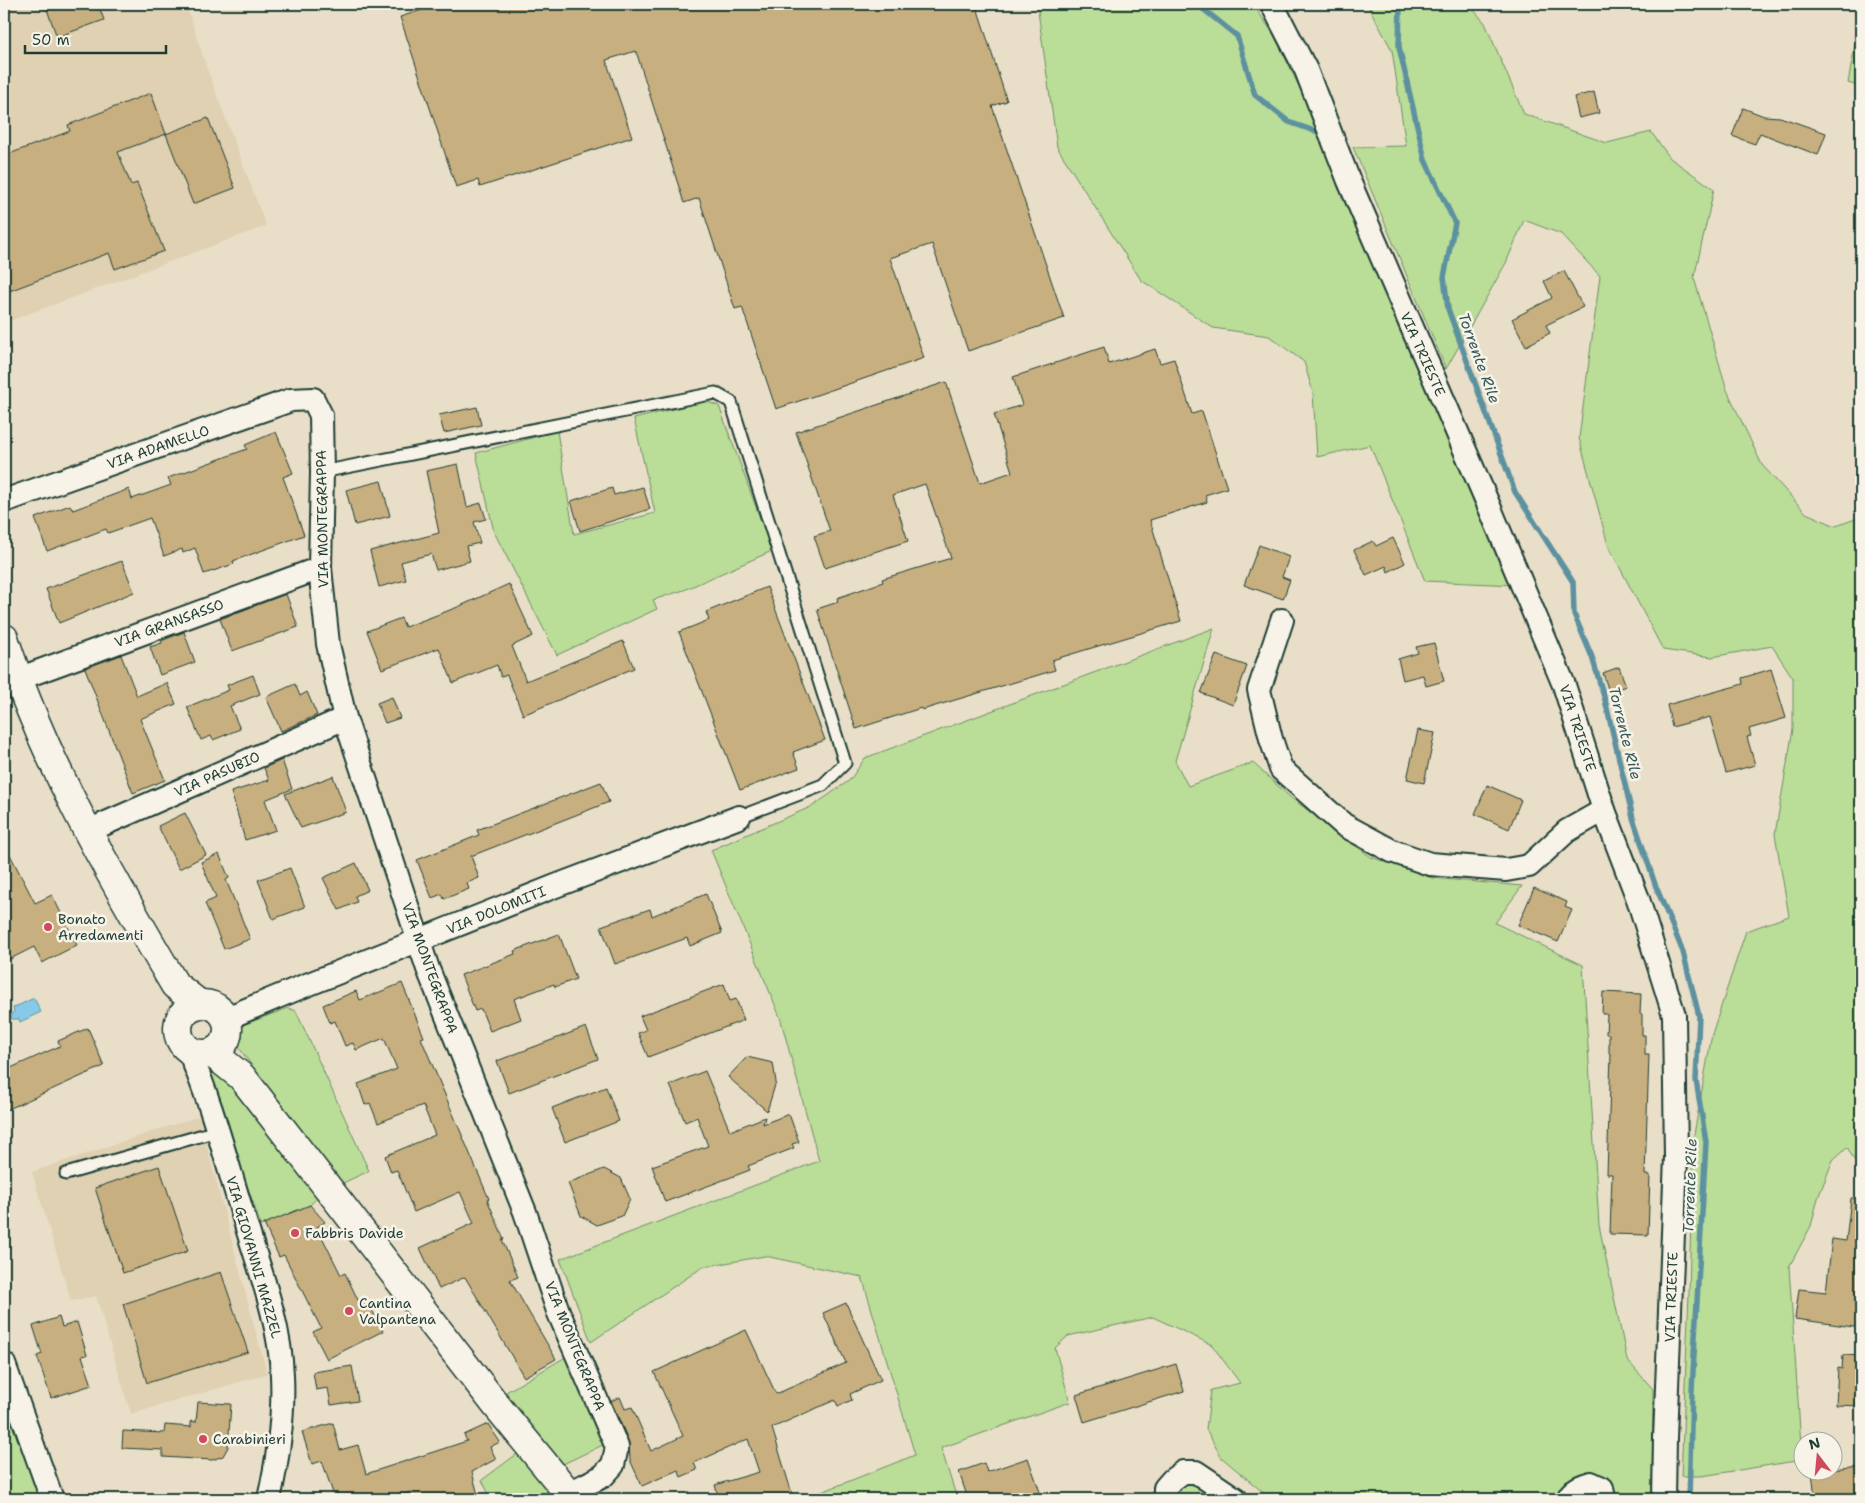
<svg xmlns="http://www.w3.org/2000/svg" width="1865" height="1503" viewBox="0 0 1865 1503" font-family="'Shantell Sans',sans-serif">
<style>
.built{fill:#dfd1b2}
.green{fill:#badd97;stroke:#6c8d66}
.water{fill:#87c9e8;stroke:#5d91a0}
.lines{fill:none;stroke-linecap:round;stroke-linejoin:round}
.stream{stroke:#5d91a0;stroke-width:5.5}
.building{fill:#c8af7f;stroke:#1f3d34}
.service-casing{stroke:#1f3d34;stroke-width:15}
.minor-casing{stroke:#1f3d34;stroke-width:26}
.tertiary-casing{stroke:#1f3d34;stroke-width:31}
.service{stroke:#f7f3e8;stroke-width:11}
.minor{stroke:#f7f3e8;stroke-width:22}
.tertiary{stroke:#f7f3e8;stroke-width:28}
.poi-dot{fill:#d1495b;stroke:#f7f3e8;stroke-width:2}
.labels{text-anchor:middle;stroke-width:5;stroke-linejoin:round;paint-order:stroke}
.street-label{font-size:14px;fill:#1f3d34;stroke:#f7f3e8}
.poi-label{font-size:14px;fill:#1f3d34;stroke:#f7f3e8;text-anchor:start}
.water-label{font-size:15px;font-style:italic;fill:#345958;stroke:#f7f3e8}
</style>
<rect width="100%" height="100%" fill="#e9dfc8"/>
<filter id="ink" filterUnits="userSpaceOnUse"><feTurbulence type="fractalNoise" baseFrequency=".02" numOctaves="2"/><feDisplacementMap in="SourceGraphic" scale="10" xChannelSelector="R" yChannelSelector="G"/><feConvolveMatrix kernelMatrix="1 2 1 2 8 2 1 2 1" color-interpolation-filters="sRGB"/></filter>
<g filter="url(#ink)">
<g class="built">
<polygon points="4,4 186,4 206,66 266,226 4,323"/>
<polygon points="199,1116 267,1374 131,1414 96,1296 71,1301 32,1172"/>
</g>
<g class="green">
<polygon points="1037,4 1253,4 1274,35 1315,119 1399,329 1515,585 1425,581 1370,445 1317,457 1313,393 1304,362 1269,336 1213,328 1141,280 1057,147"/>
<polygon points="1367,4 1469,4 1485,23 1524,114 1607,143 1651,132 1670,158 1714,189 1694,278 1727,390 1762,465 1806,513 1836,526 1861,517 1861,1176 1857,1175 1857,1165 1847,1147 1833,1160 1818,1198 1811,1226 1789,1267 1802,1460 1702,1476 1681,1476 1689,1294 1693,1140 1712,1034 1746,931 1789,916 1775,834 1793,729 1793,678 1772,646 1712,657 1663,650 1608,545 1579,438 1600,276 1561,234 1524,220 1506,263 1446,369 1353,147 1406,146 1392,50"/>
<polygon points="1861,11 1861,87 1848,83"/>
<polygon points="705,401 719,406 772,551 684,590 653,600 657,609 557,655 494,532 476,453 557,431 574,534 655,513 634,419"/>
<polygon points="1214,628 1175,761 1188,786 1253,763 1290,797 1371,857 1432,878 1522,886 1495,923 1583,965 1599,1225 1627,1360 1653,1389 1652,1499 1613,1499 1595,1475 1581,1473 1565,1481 1561,1499 1271,1499 1221,1457 1206,1429 1211,1390 1240,1383 1212,1345 1153,1317 1068,1336 1055,1348 1070,1402 941,1448 957,1499 804,1499 915,1455 862,1277 765,1256 703,1267 591,1342 560,1259 819,1161 780,1017 711,850 813,806 850,780 865,758"/>
<polygon points="288,1008 296,1011 369,1171 343,1183 287,1116 235,1042 235,1028"/>
<polygon points="214,1059 319,1196 310,1205 261,1226 206,1065"/>
<polygon points="569,1355 609,1442 559,1466 506,1392"/>
<polygon points="4,1397 40,1497 39,1499 4,1499"/>
<polygon points="521,1451 556,1499 491,1499 482,1480"/>
<polygon points="1185,1477 1224,1499 1173,1499 1173,1489"/>
</g>
<polygon class="water" points="34,998 41,1012 20,1022 19,1019 12,1019 11,1016 14,1011 13,1008"/>
<g class="lines">
<g class="stream">
<polyline points="1197,4 1237,36 1255,95 1289,122 1320,133"/>
<polyline points="1400,4 1399,47 1425,160 1455,223 1444,277 1448,309 1515,492 1573,582 1574,614 1592,657 1605,700 1633,818 1655,884 1683,952 1699,1016 1696,1080 1706,1142 1692,1390 1689,1499"/>
</g>
</g>
<g class="building">
<polygon points="45,4 98,4 104,20 57,37"/>
<polygon points="424,4 976,4 1007,101 992,106 1064,318 968,351 932,244 890,258 924,358 776,409 742,307 735,309 699,198 684,203 636,51 606,60 632,137 480,187 478,180 456,187 400,17 425,9"/>
<polygon points="1594,92 1599,113 1579,118 1574,97"/>
<polygon points="151,93 166,134 118,152 131,185 137,183 164,251 115,269 109,253 4,293 4,156 70,131 68,125"/>
<polygon points="1743,108 1764,116 1780,117 1826,133 1818,155 1760,133 1755,144 1732,136"/>
<polygon points="208,118 235,188 193,204 166,134"/>
<polygon points="1564,271 1583,307 1546,325 1550,333 1526,346 1512,319 1552,298 1544,281"/>
<polygon points="1104,347 1109,364 1155,349 1160,363 1174,359 1192,414 1202,411 1227,488 1205,495 1207,502 1150,520 1181,621 1052,660 1055,670 922,710 921,708 856,729 817,609 838,602 837,598 883,582 882,579 951,558 925,484 893,495 908,541 825,568 814,536 830,531 796,432 946,382 980,483 1012,472 994,414 1022,405 1013,377"/>
<polygon points="477,407 481,425 444,433 439,415"/>
<polygon points="276,432 293,473 283,477 304,535 233,561 234,564 204,574 195,548 183,553 182,549 164,556 150,518 108,533 106,529 47,551 35,518 70,505 73,510 129,489 132,499 171,485 168,478 247,449 245,445"/>
<polygon points="458,464 467,507 481,503 486,519 474,522 480,543 466,546 470,561 436,570 431,554 401,562 406,580 379,587 370,551 439,533 426,471"/>
<polygon points="381,481 390,516 355,525 346,490"/>
<polygon points="643,487 650,509 580,531 571,501 612,488 614,495"/>
<polygon points="1393,538 1405,563 1388,572 1386,566 1366,575 1354,550 1373,541 1376,546"/>
<polygon points="1259,545 1289,557 1282,577 1290,580 1283,599 1244,585"/>
<polygon points="122,561 134,592 59,623 46,589"/>
<polygon points="509,584 533,636 512,646 526,681 623,641 634,668 523,715 507,675 501,677 497,665 453,683 439,648 382,669 367,631 401,618 405,627 458,607"/>
<polygon points="767,587 825,740 793,752 799,768 740,790 679,632 709,620 706,612"/>
<polygon points="286,594 298,627 232,651 220,619"/>
<polygon points="184,632 195,662 160,675 150,647 162,643 161,641"/>
<polygon points="1434,643 1444,681 1426,686 1423,675 1403,680 1398,659 1418,653 1416,647"/>
<polygon points="121,655 137,696 167,683 176,704 140,719 165,780 133,793 85,668"/>
<polygon points="1216,655 1247,666 1233,705 1201,693"/>
<polygon points="1619,667 1626,686 1609,692 1603,673"/>
<polygon points="1771,669 1786,718 1749,729 1751,736 1747,737 1755,765 1726,773 1710,717 1672,727 1667,705 1743,684 1742,678"/>
<polygon points="253,675 260,694 230,706 240,729 213,740 211,736 201,740 187,707 229,690 227,685"/>
<polygon points="295,684 300,696 307,692 317,715 281,731 266,697"/>
<polygon points="392,697 400,718 385,723 377,703"/>
<polygon points="1418,730 1435,733 1424,783 1407,779"/>
<polygon points="282,760 292,789 265,800 276,830 245,840 231,792 269,780 264,768"/>
<polygon points="333,776 346,812 301,828 285,794"/>
<polygon points="601,782 609,802 471,856 479,878 467,883 469,889 444,899 442,894 432,898 417,860 479,835 477,830"/>
<polygon points="1487,785 1521,800 1509,829 1475,814"/>
<polygon points="185,813 206,855 179,869 158,826"/>
<polygon points="4,843 35,903 52,895 77,945 42,963 34,947 4,962"/>
<polygon points="219,854 229,878 226,880 250,939 224,949 205,903 216,898 201,862"/>
<polygon points="356,863 368,890 355,896 357,902 339,910 323,878"/>
<polygon points="290,868 305,907 273,919 258,880"/>
<polygon points="1534,888 1567,902 1565,907 1572,910 1558,942 1518,925"/>
<polygon points="706,894 722,933 690,946 687,938 615,964 601,926 650,909 652,916"/>
<polygon points="559,934 576,979 555,987 554,984 514,999 521,1019 490,1031 481,1009 475,1011 461,975 515,954 514,951"/>
<polygon points="402,983 424,1037 421,1038 489,1199 487,1199 504,1239 502,1240 518,1277 510,1280 556,1359 524,1377 465,1277 439,1289 420,1248 474,1223 460,1192 414,1212 397,1170 391,1172 385,1156 435,1135 423,1105 378,1123 370,1103 365,1105 358,1084 397,1069 384,1038 356,1050 353,1043 345,1046 335,1021 330,1023 323,1005 356,991 360,1000"/>
<polygon points="724,984 730,1001 736,999 744,1020 648,1057 638,1033 646,1030 640,1016"/>
<polygon points="1603,992 1641,994 1640,1014 1642,1014 1642,1035 1645,1035 1645,1055 1649,1055 1645,1175 1650,1175 1648,1235 1610,1234 1612,1174 1607,1174 1611,1054 1609,1054 1609,1034 1606,1034 1607,1014 1602,1014"/>
<polygon points="586,1027 598,1059 509,1093 497,1061"/>
<polygon points="88,1028 104,1066 4,1111 4,1071 60,1046 58,1041"/>
<polygon points="747,1057 773,1063 776,1082 767,1111 728,1077"/>
<polygon points="705,1071 730,1131 765,1117 763,1124 789,1114 799,1142 792,1144 794,1148 748,1166 750,1170 665,1202 652,1166 708,1146 697,1117 685,1122 670,1085"/>
<polygon points="606,1087 619,1121 565,1142 552,1108"/>
<polygon points="159,1166 188,1251 123,1273 95,1188"/>
<polygon points="604,1169 621,1178 630,1199 622,1216 597,1225 581,1216 568,1183"/>
<polygon points="1851,1198 1861,1198 1861,1328 1795,1319 1799,1289 1826,1292 1832,1239 1846,1241"/>
<polygon points="310,1205 325,1222 317,1227 341,1275 345,1273 359,1302 366,1299 383,1331 327,1359 313,1332 321,1328 284,1255 279,1257 264,1224"/>
<polygon points="221,1272 248,1352 147,1383 123,1304"/>
<polygon points="846,1303 881,1380 850,1394 852,1400 838,1406 835,1400 772,1428 792,1494 774,1499 719,1499 715,1485 759,1472 748,1439 694,1463 697,1470 681,1477 678,1470 642,1486 630,1460 629,1442 611,1401 620,1397 625,1409 632,1407 651,1451 683,1436 654,1372 746,1330 776,1394 846,1363 823,1313"/>
<polygon points="59,1317 62,1327 77,1322 87,1355 82,1356 92,1385 51,1398 37,1356 42,1354 33,1326"/>
<polygon points="1843,1355 1861,1356 1861,1406 1836,1405 1838,1368 1842,1369"/>
<polygon points="1176,1364 1184,1391 1084,1422 1076,1395"/>
<polygon points="352,1366 358,1401 331,1405 328,1388 316,1390 313,1372"/>
<polygon points="198,1402 231,1404 228,1447 223,1456 212,1460 163,1457 163,1450 122,1448 123,1431 164,1433 165,1425 191,1427 191,1421 196,1422"/>
<polygon points="333,1423 340,1450 358,1445 366,1474 467,1441 464,1435 488,1424 500,1442 490,1447 496,1459 472,1472 479,1499 412,1499 411,1492 388,1499 335,1499 322,1461 312,1464 302,1432"/>
<polygon points="1028,1458 1040,1492 1019,1499 968,1499 959,1472 984,1463 987,1472"/>
<polygon points="1861,1467 1861,1499 1815,1499 1812,1472"/>
</g>
<g class="lines">
<g class="service-casing">
<g id="service">
<polyline points="322,472 715,393 731,402 845,763 823,785 739,817"/>
<polyline points="66,1174 217,1131"/>
</g>
</g>
<g class="minor-casing">
<g id="minor">
<polyline points="1272,4 1306,70 1349,181 1489,506 1564,685 1604,810 1638,899 1674,1015 1676,1157 1665,1438 1664,1499"/>
<polyline points="4,501 291,400 313,399 321,415 322,472 320,568 328,644 345,718 428,969 525,1212 558,1311 617,1447 613,1465 603,1476 569,1493"/>
<polyline points="1282,620 1259,690 1271,739 1281,769 1344,825 1392,851 1430,864 1506,870 1529,866 1567,831 1604,810"/>
<polyline points="18,679 320,568"/>
<polyline points="88,831 345,718"/>
<polyline points="227,1018 294,990 558,885 739,817"/>
<path d="M188 1049C212 1103 226 1161 244 1218 259 1269 280 1321 282 1375 284 1416 278 1459 269 1499"/>
<polyline points="4,1364 52,1499"/>
<polyline points="1165,1499 1165,1488 1172,1480 1183,1472 1196,1472 1236,1499"/>
<path d="M1568 1499C1572 1489 1581 1486 1591 1483L1602 1488 1604 1499"/>
</g>
</g>
<g class="tertiary-casing">
<g id="tertiary">
<path d="M4 638C44 761 109 874 175 985L199 1004"/>
<circle cx="203" cy="1029" r="25"/>
<polyline points="212,1053 242,1077 496,1405 573,1499"/>
</g>
</g>
<use href="#service" class="service"/>
<use href="#minor" class="minor"/>
<use href="#tertiary" class="tertiary"/>
</g>
</g>
<g class="poi-dot">
<circle cx="48" cy="927" r="5"/>
<circle cx="295" cy="1233" r="5"/>
<circle cx="349" cy="1311" r="5"/>
<circle cx="203" cy="1439" r="5"/>
</g>
<g class="labels">
<g class="street-label">
<text transform="translate(1423 354) rotate(66)" y="5">VIA TRIESTE</text>
<text transform="translate(158 447) rotate(-19)" y="5">VIA ADAMELLO</text>
<text transform="translate(322 519) rotate(-91)" y="5">VIA MONTEGRAPPA</text>
<text transform="translate(169 623) rotate(-20)" y="5">VIA GRANSASSO</text>
<text transform="translate(1578 728) rotate(72)" y="5">VIA TRIESTE</text>
<text transform="translate(217 774) rotate(-24)" y="5">VIA PASUBIO</text>
<text transform="translate(496 910) rotate(-22)" y="5">VIA DOLOMITI</text>
<text transform="translate(430 968) rotate(70)" y="5">VIA MONTEGRAPPA</text>
<text transform="translate(254 1257) rotate(74)" y="5">VIA GIOVANNI MAZZEL</text>
<text transform="translate(1671 1297) rotate(-88)" y="5">VIA TRIESTE</text>
<text transform="translate(575 1346) rotate(68)" y="5">VIA MONTEGRAPPA</text>
</g>
<g class="poi-label">
<text x="58" y="924">Bonato<tspan x="58" dy="16">Arredamenti</tspan></text>
<text x="305" y="1238">Fabbris Davide</text>
<text x="359" y="1308">Cantina<tspan x="359" dy="16">Valpantena</tspan></text>
<text x="213" y="1444">Carabinieri</text>
</g>
<g class="water-label">
<text transform="translate(1479 358) rotate(70)" y="5">Torrente Rile</text>
<text transform="translate(1625 733) rotate(76)" y="5">Torrente Rile</text>
<text transform="translate(1690 1186) rotate(-88)" y="5">Torrente Rile</text>
</g>
</g>
<rect width="1865" height="1503" fill="none" stroke="#f7f3e8" stroke-width="20"/>
<rect x="10" y="10" width="1845" height="1483" fill="none" stroke="#1f3d34" stroke-width="2" filter="url(#ink)"/>
<g transform="translate(1818 1456) rotate(344)"><circle r="24" fill="#f7f3e8" stroke="#a1aaa0"/>
<path d="M0-4L9 19L0 12L-9 19Z" fill="#d1495b"/>
<text y="-8" font-size="14" font-weight="bold" text-anchor="middle" fill="#1f3d34">N</text>
</g>
<path d="M25 45v8h141v-8" fill="none" stroke="#1f3d34" stroke-width="2.5"/>
<text x="32" y="45" font-size="15" fill="#1f3d34" stroke="#f7f3e8" stroke-width="4" paint-order="stroke">50 m</text>
</svg>
